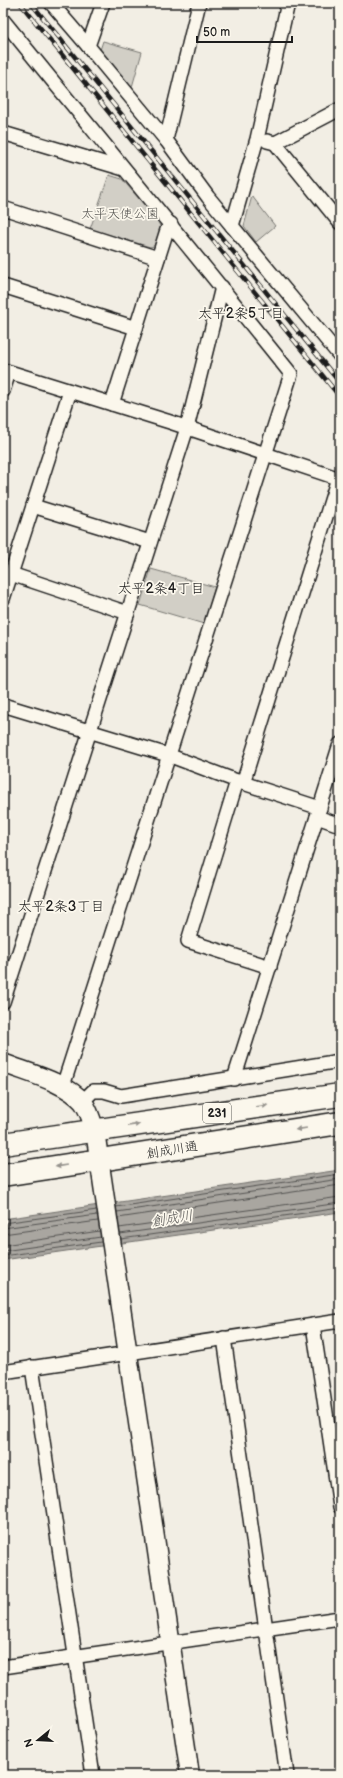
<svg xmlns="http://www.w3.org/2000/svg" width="343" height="1778" viewBox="0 0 343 1778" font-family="'Balsamiq Sans','Klee One',sans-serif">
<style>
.green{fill:#d2cfc6;stroke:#777671}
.water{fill:#a9a6a0;stroke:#716f6b}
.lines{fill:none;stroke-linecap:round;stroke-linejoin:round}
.shore{stroke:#545351;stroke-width:1}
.street-casing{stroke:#1c1c1c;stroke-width:16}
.secondary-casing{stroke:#1c1c1c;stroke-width:21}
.highway-casing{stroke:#1c1c1c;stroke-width:25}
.street{stroke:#fbf7ec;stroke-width:13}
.secondary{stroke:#fbf7ec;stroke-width:18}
.highway{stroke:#fbf7ec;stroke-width:22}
.rail-casing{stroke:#1c1c1c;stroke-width:4.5}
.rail{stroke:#fbf7ec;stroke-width:3;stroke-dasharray:9;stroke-linecap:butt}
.oneway{fill:#97948e}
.labels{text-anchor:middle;stroke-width:3.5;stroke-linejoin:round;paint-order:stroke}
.shield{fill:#fbf7ec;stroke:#5f5e5a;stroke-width:1}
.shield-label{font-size:12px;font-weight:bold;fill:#1c1c1c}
.park-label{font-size:13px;fill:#53524f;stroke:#fbf7ec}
.street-label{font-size:13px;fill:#1c1c1c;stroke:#fbf7ec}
.neighbourhood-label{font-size:14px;fill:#1c1c1c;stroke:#fbf7ec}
.water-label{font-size:14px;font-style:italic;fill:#545351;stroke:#fbf7ec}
</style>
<rect width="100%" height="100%" fill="#f2eee4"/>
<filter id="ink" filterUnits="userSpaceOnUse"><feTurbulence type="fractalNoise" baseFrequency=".025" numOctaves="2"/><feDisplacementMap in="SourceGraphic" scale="8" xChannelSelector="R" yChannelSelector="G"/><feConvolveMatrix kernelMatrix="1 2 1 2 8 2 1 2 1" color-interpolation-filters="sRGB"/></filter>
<g filter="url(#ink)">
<g class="green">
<polygon points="103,41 142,52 130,94 99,53"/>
<polygon points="109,175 122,179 157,220 161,228 154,246 150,247 90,229"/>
<polygon points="252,196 275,226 256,242 244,226"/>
<polygon points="151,569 215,587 204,624 140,605"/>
</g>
<polygon class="water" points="340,1170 340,1212 3,1260 3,1219"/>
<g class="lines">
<g class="shore">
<polyline points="116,1207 340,1174"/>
<polyline points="117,1212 340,1179"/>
<polyline points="118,1218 340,1185"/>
<polyline points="3,1223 97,1210"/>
<polyline points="3,1228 97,1215"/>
<polyline points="119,1228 340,1197"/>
<polyline points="3,1234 98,1221"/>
<polyline points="120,1234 340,1203"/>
<polyline points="121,1239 340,1208"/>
<polyline points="3,1245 100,1231"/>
<polyline points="3,1251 101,1237"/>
<polyline points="3,1256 101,1242"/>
</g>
<g class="street-casing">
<g id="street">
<polyline points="51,3 88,46 166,140 208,197 340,356"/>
<path d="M3 20C99 138 196 255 291 374L63 1086"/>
<polyline points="88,46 103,3"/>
<polyline points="3,133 124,169"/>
<polyline points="166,140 199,3"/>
<polyline points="267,141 275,143 340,109"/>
<polyline points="275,143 340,223"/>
<polyline points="3,208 158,258"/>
<polyline points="232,226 257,139 288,3"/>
<polyline points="3,286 136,328"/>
<polyline points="3,370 170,422 340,479"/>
<polyline points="3,391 9,372"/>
<polyline points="112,404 167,230 171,224"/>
<polyline points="33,506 150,542"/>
<polyline points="11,574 128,613"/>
<polyline points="3,599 70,391"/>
<polyline points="3,705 168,755 237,781 320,808"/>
<polyline points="237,781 188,941 270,967"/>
<polyline points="243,783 338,478"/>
<polyline points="317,817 340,825"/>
<polyline points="3,1002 187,428 222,287"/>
<polyline points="234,1079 340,744"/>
<polyline points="82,1102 93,1091 104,1091 121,1096 340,1061"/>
<polyline points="313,1325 340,1507"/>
<polyline points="224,1338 287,1775"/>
<polyline points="32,1367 93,1775"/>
<polyline points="3,1372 340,1321"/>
<polyline points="3,1667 340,1618"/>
</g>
</g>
<g class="secondary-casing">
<path id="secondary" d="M3 1063C28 1073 66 1082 83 1102 89 1110 92 1121 95 1131L190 1775"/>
</g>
<g class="highway-casing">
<g id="highway">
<polyline points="3,1144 340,1095"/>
<polyline points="3,1175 340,1123"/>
</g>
</g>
<use href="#street" class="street"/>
<use href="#secondary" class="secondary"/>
<use href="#highway" class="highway"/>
<g class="rail-casing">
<g id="rail">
<polyline points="20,3 340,397"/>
<polyline points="31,3 340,383"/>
</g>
</g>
<use href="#rail" class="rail"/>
</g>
<defs><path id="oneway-solid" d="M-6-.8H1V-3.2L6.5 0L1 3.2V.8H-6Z"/></defs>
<g class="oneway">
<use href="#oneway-solid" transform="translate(262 1106) rotate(-8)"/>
<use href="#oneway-solid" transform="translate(134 1125) rotate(-8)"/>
<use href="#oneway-solid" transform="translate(301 1129) rotate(171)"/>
<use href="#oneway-solid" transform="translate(61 1166) rotate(171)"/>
</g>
</g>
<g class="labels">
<rect class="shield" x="203" y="1103" width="28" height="20" rx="3"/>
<g class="shield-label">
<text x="217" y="1117">231</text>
</g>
<g class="park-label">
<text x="120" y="218">太平天使公園</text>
</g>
<g class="street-label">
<text transform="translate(172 1149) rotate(-9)" y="5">創成川通</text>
</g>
<g class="neighbourhood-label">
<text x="241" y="318">太平2条5丁目</text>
<text x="161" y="593">太平2条4丁目</text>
<text x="61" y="911">太平2条3丁目</text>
</g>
<g class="water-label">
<text transform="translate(172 1218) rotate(-9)" y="5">創成川</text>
</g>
</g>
<rect width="343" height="1778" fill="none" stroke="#fbf7ec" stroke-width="16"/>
<rect x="8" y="8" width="327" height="1762" fill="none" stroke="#1c1c1c" stroke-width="1.5" filter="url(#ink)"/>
<g transform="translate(38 1740) rotate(252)" stroke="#fbf7ec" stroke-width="3" paint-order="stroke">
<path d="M0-3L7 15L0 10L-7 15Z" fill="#1c1c1c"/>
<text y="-6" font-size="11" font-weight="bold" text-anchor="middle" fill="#1c1c1c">N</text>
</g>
<path d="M197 36v6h95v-6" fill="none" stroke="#1c1c1c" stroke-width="2"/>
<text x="203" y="36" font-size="12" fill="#1c1c1c" stroke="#fbf7ec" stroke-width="3" paint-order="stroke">50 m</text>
</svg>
